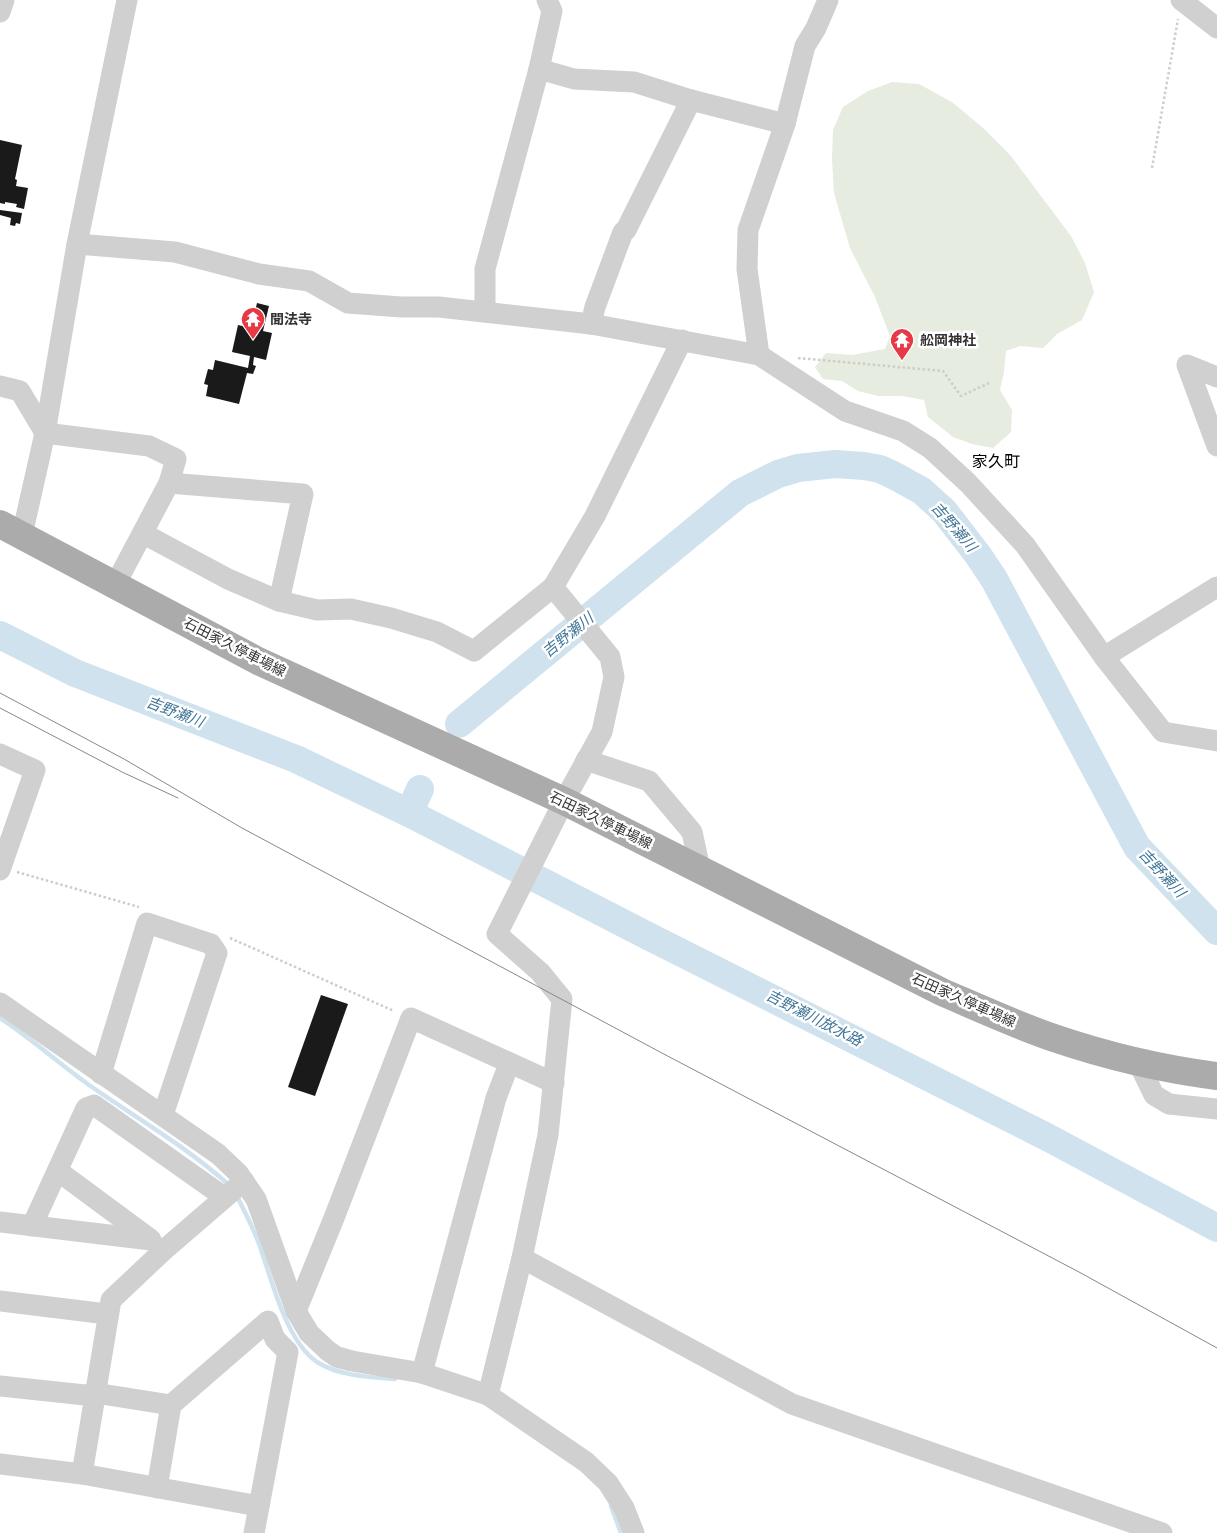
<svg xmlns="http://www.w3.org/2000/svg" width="1217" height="1533" viewBox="0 0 1217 1533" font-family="Arial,'Noto Sans JP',sans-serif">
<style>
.green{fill:#e6ecdf}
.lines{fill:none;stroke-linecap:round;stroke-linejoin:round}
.stream{stroke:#cfe2ee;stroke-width:4.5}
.river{stroke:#cfe2ee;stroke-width:28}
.building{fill:#1a1a1a}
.path{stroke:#cdcdcd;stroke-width:2.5;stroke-dasharray:2.5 2.5;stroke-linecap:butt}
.minor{stroke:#d0d0d0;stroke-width:21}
.major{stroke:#ababab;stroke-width:28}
.tram{stroke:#888;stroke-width:1}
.labels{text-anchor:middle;stroke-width:5;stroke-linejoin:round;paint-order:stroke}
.poi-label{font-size:14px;font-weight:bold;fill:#333;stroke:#fff;text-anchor:start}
.street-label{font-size:14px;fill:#333;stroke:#fff}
.water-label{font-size:15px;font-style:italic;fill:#3f7597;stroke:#fff}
.quarter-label{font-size:16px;fill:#000;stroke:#fff}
</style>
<rect width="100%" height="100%" fill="#fff"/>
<polygon class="green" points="892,82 919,84 952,102 982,127 1011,156 1071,236 1085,263 1094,292 1082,320 1057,334 1043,348 1020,346 1006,351 1004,372 1000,390 1012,410 1011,432 993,448 972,444 953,437 928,417 924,400 902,396 878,396 858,391 842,381 823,379 815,367 826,353 852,355 885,349 890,336 875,297 850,248 834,193 832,159 833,130 843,107 868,91"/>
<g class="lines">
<g class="stream">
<path d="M0 1018C31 1038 58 1063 89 1085 135 1117 187 1147 229 1185"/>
<path d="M237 1196C244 1211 253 1227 259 1244 272 1279 285 1340 317 1362 339 1376 369 1377 395 1379"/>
<polyline points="611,1506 621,1533"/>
</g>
<g class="river">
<polyline points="0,635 75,673 296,759 409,813 420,789"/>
<polyline points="459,724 740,493 778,474 798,468 835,464 864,466 880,469 895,476 922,491 944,511 978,555 994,579 1137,847 1217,931"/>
<polyline points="409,813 650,937 1047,1137 1217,1228"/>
</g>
</g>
<g class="building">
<polygon points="0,140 22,145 15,179 17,180 16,186 28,188 24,209 16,207 17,204 5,202 5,204 0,203"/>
<polygon points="0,210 22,213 20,224 16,223 15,226 10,225 11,218 0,215"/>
<polygon points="257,303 269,306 263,331 272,333 266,360 254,357 253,365 256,366 253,374 247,373 239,404 206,396 208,385 204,384 208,369 213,370 215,360 248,368 250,356 232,352 238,325 251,328"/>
<polygon points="321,995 348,1004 315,1096 288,1087"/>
</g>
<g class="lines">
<g class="path">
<polyline points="1152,168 1178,19"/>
<polyline points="798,358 943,371 961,396 989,383"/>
<polyline points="17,872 139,907"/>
<polyline points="230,938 394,1011"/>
</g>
<g class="minor">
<polyline points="1181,0 1217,28"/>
<polyline points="0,12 4,0"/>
<polyline points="539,69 574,79 634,82 691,100 785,124"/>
<polyline points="77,244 175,252 259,274 309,281 348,303 401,307 439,307 591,324 759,355 845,411 903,431 930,448 968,483 1025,545 1104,657 1163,732 1217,741"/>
<polyline points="485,312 485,269 539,69 552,11 547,0"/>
<polyline points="591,324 595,307 623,232 626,230 691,100"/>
<polyline points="759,355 747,269 748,230 785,124 805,46 816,28 828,0"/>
<polyline points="1217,377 1187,365 1217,446"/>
<polyline points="0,386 20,391 45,433 149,446 176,459 169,483 115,585"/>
<polyline points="169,483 303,494 279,601"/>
<polyline points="144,534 228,579 279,601 317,610 351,609 391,618 437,632 474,651 553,587 595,516 682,340"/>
<polyline points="22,535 45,433 77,244 127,0"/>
<polyline points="1104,657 1217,587"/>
<polyline points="0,754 35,770 0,870"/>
<polyline points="586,760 649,781 692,832 700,869"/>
<polyline points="0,1003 218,1154 238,1173 256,1199 296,1311 309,1333 328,1351 337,1357 352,1361 422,1373 488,1395 586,1462 608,1483 624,1508 634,1533"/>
<polyline points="1138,1062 1154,1095 1169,1104 1217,1109"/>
<polyline points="101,1074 147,923 211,944 217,953 163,1115"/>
<polyline points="58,1171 150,1239"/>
<polyline points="0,1222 151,1240"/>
<polyline points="32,1226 86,1108 94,1105 224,1197"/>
<polyline points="522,1258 792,1404 1162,1533"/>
<polyline points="0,1301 107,1314"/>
<polyline points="296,1311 334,1218 411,1018 554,1083"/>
<polyline points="422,1373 496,1098 509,1064"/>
<polyline points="0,1386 85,1395 95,1393 171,1405"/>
<polyline points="488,1395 522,1258 548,1135 562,999 540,972 497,934 564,801 602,732 614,677 610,657 553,587"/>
<polyline points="0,1464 82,1474 259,1506"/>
<polyline points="82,1474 111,1300 164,1250 244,1181"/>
<polyline points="157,1488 171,1405 268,1321 275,1339 288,1352 254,1533"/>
</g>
<path class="major" d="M0 524 258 661 564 801 942 992C979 1008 1016 1025 1054 1038 1107 1056 1162 1069 1217 1076"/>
<g class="tram">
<polyline points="0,693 124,759 242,828 660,1052 1079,1272 1217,1348"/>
<polyline points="0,708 122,772 178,798"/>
</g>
</g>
<defs>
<g id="temple-pin" transform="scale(1.25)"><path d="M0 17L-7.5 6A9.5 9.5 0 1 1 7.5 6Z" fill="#e63946" stroke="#fff"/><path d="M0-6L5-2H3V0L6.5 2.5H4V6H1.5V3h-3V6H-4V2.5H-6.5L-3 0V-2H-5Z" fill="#fff"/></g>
</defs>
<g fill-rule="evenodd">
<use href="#temple-pin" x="253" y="319"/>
<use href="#temple-pin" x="902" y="340"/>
</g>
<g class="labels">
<g class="poi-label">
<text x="270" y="324">聞法寺</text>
<text x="920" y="345">舩岡神社</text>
</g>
<g class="street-label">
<text transform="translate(235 647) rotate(27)" y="5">石田家久停車場線</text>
<text transform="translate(601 820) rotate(26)" y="5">石田家久停車場線</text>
<text transform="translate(964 1000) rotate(24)" y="5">石田家久停車場線</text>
</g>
<g class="water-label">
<text transform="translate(954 527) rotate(49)" y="5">吉野瀬川</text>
<text transform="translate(568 635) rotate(-39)" y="5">吉野瀬川</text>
<text transform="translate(175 712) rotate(21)" y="5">吉野瀬川</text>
<text transform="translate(1162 873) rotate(47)" y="5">吉野瀬川</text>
<text transform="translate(814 1018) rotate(27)" y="5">吉野瀬川放水路</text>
</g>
<g class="quarter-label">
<text x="996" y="467">家久町</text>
</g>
</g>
</svg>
